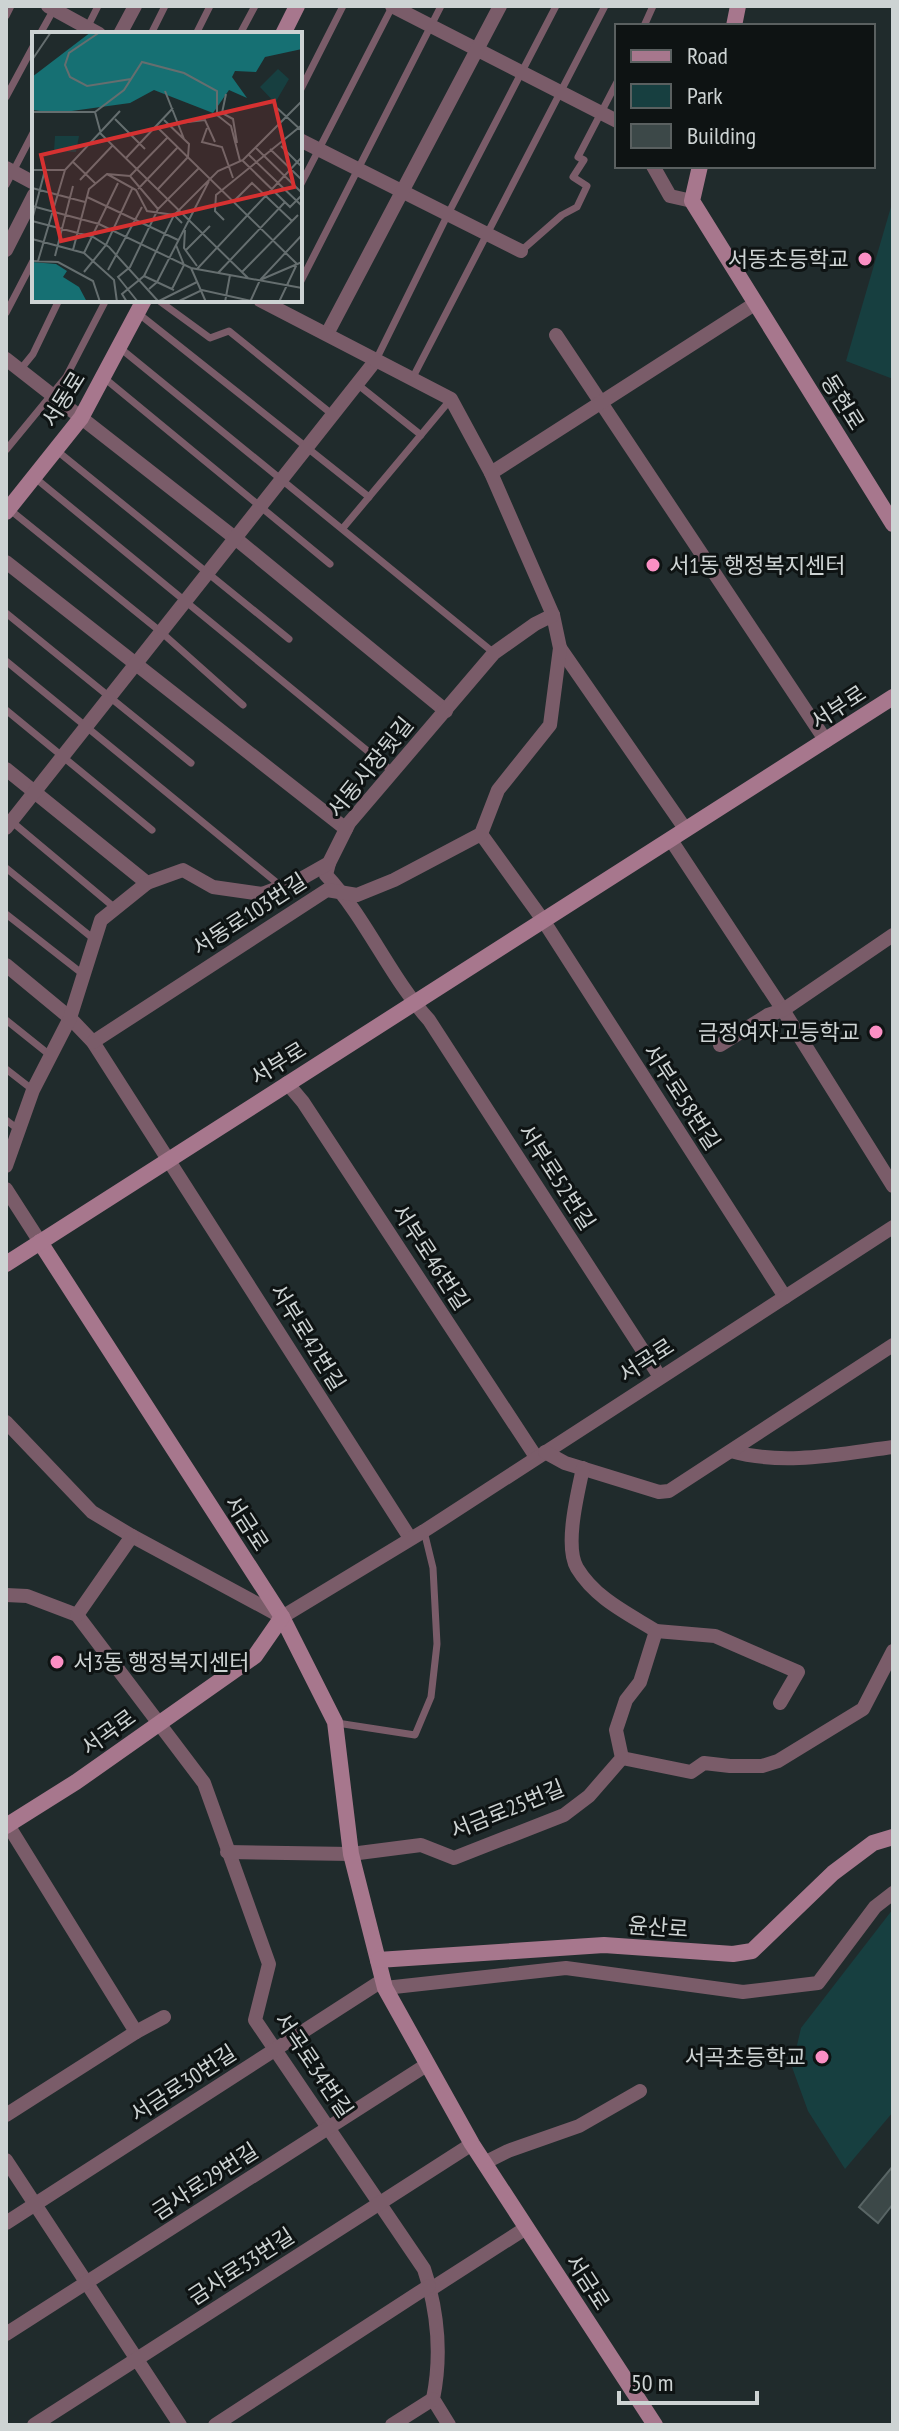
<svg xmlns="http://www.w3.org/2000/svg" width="899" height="2431" viewBox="0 0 899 2431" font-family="'PT Sans Narrow','Noto Sans KR',sans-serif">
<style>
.green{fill:#173f40}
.building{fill:#3c4848;stroke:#596565;stroke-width:2}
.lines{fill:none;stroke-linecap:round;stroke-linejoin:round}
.lane{stroke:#7a5c69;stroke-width:7}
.street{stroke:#7a5c69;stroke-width:14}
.secondary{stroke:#a7778d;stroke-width:16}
.poi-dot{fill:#fb8fc4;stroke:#0e1313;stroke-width:3}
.labels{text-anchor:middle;stroke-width:6;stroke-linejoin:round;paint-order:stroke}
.poi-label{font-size:22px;fill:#cdd3d3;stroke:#0e1313;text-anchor:end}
.street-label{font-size:22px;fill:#cdd3d3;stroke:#0e1313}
.inset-road{fill:none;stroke:#656e6f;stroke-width:2}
.view{fill:#d63131;fill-opacity:0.15;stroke:#d63131;stroke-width:4}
.inset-edge{fill:none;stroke:#cdd3d3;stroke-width:4}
</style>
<rect width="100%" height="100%" fill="#202b2c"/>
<g class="green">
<polygon points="893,200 893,379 846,361"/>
<polygon points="893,1909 893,2112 845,2169 808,2111 792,2067 801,2028"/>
</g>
<polygon class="building" points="893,2166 893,2204 878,2223 859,2207"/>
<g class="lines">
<g class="lane">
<polyline points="6,16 11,6"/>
<polyline points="644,26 653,6"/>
<polyline points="40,34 54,9"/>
<polyline points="84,34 98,6"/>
<polyline points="151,34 165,6"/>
<polyline points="196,34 210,6"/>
<polyline points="240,34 255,6"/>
<polyline points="300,91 343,6"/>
<polyline points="6,97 34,45"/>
<polyline points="6,185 34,131"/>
<polyline points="300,186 392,7"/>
<polyline points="521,251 562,215 577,207 587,186 573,177 584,160 578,157 617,82"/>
<polyline points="300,283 441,6"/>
<polyline points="158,300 210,338 229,331 333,415"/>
<polyline points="6,313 34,259"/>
<polyline points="139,314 369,497"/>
<polyline points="120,348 494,653"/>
<polyline points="376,360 448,214 556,6"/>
<polyline points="20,370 33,354 59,300"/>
<polyline points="103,377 330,564"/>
<polyline points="412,379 605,6"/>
<polyline points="357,384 421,435"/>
<polyline points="6,450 66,377 106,300"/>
<polyline points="56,450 289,639"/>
<polyline points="34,477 392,771"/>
<polyline points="9,509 161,632 243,705"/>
<polyline points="343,528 451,399"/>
<polyline points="6,613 191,763"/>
<polyline points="6,661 282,887"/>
<polyline points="6,710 152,830"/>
<polyline points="11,821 115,908"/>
<polyline points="6,868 95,940"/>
<polyline points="6,914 84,975"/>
<polyline points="6,1020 51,1056"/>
<polyline points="6,1069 33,1090"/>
<polyline points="6,1120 19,1130"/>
<polyline points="337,1723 415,1735 431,1697 437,1644 433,1568 424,1531"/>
</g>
<g class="street">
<polyline points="48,6 99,34"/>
<polyline points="392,6 617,121"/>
<polyline points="120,34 135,6"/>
<polyline points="300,140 521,251"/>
<polyline points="653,166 670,196 692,201"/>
<polyline points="6,168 34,183"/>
<polyline points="6,250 34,195"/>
<polyline points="327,334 500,6"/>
<polyline points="556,335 826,741"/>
<polyline points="6,359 235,538 446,711"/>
<polyline points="491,473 756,303"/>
<polyline points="6,562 346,829"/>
<polyline points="560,648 686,830"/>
<polyline points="6,769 147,883"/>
<polyline points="6,828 376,360"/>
<polyline points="481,834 543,920 785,1297"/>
<polyline points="671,840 783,1010 893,1186"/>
<path d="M329 863 326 875C367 919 389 976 429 1020L660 1377"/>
<polyline points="6,965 70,1018 93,1042 410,1538"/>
<polyline points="93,1042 327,890 357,895 394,880 481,834 498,790 550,725 560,648 553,615 491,473 451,399 260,300"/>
<polyline points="720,1045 768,1015 783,1010 893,935"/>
<polyline points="287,1083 303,1102 536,1457"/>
<polyline points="6,1166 33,1090 70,1018 101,920 147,883 183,870 213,887 262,894 299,880 329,863 349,823 494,653 535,624 553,615"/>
<polyline points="6,1189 40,1242"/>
<polyline points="6,1422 92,1512 132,1536 282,1617 424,1531 893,1227"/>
<path d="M731 1451C784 1466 839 1454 893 1447"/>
<polyline points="545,1452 565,1463 659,1492 669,1491 893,1345"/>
<path d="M583 1468C578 1492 564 1546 577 1568 595 1598 627 1613 656 1631"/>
<path d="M6 1595 27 1596 77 1615 204 1783 269 1964 255 2020 424 2269C438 2312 442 2355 433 2399L449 2425"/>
<polyline points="77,1615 132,1536"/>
<polyline points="622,1758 691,1772 704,1763 730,1766 762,1766 778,1761 863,1709 893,1651"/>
<polyline points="227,1852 351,1854 421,1845 454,1858 564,1815 589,1796 622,1758 616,1730 626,1700 640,1682 656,1631 715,1636 798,1672 780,1703"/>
<polyline points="385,1988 566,1968 743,1992 818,1983 875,1907 893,1893"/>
<polyline points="136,2032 164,2017"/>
<polyline points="6,2115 136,2032 8,1825"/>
<polyline points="6,2160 180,2425"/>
<polyline points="484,2163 508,2151 579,2126 640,2091"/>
<polyline points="6,2223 383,1980"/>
<polyline points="431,2289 526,2228"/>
<polyline points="6,2334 428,2064"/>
<polyline points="34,2425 472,2144"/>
<polyline points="215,2425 429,2286"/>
<polyline points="392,2425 433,2399"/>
</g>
<g class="secondary">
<polyline points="734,26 738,6"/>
<polyline points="283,34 297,6"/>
<polyline points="700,166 692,201 893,524"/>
<polyline points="6,512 81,418 144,300"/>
<polyline points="40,1242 282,1617 335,1722 351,1854 385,1988 472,2144 655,2425"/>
<polyline points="6,1264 893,697"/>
<polyline points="6,1826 76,1782 255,1656 282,1617"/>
<polyline points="378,1960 604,1945 733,1954 752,1951 833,1873 873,1843 893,1837"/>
</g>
</g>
<g class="poi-dot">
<circle cx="865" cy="259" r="8"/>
<circle cx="653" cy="565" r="8"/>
<circle cx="876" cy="1032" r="8"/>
<circle cx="57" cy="1662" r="8"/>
<circle cx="822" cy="2057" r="8"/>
</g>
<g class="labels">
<g class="poi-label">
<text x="849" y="267">서동초등학교</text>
<text x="669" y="573" text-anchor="start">서1동 행정복지센터</text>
<text x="860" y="1040">금정여자고등학교</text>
<text x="73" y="1670" text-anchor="start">서3동 행정복지센터</text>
<text x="806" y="2065">서곡초등학교</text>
</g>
<g class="street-label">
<text transform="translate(63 399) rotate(-58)" y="8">서동로</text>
<text transform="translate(843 402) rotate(58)" y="8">동현로</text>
<text transform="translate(838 707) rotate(-33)" y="8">서부로</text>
<text transform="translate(370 767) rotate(-51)" y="8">서동시장뒷길</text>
<text transform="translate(249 914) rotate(-33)" y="8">서동로103번길</text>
<text transform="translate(278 1063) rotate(-32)" y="8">서부로</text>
<text transform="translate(682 1097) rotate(57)" y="8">서부로58번길</text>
<text transform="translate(557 1177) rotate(57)" y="8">서부로52번길</text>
<text transform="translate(431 1257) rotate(57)" y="8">서부로46번길</text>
<text transform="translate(308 1337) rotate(58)" y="8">서부로42번길</text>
<text transform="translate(646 1360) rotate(-33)" y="8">서곡로</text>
<text transform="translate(247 1523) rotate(57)" y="8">서금로</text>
<text transform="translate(108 1732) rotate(-36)" y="8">서곡로</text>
<text transform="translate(507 1809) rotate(-22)" y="8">서금로25번길</text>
<text transform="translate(658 1927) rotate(4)" y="8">윤산로</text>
<text transform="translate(314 2065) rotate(56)" y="8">서곡로34번길</text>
<text transform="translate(183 2083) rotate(-33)" y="8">서금로30번길</text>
<text transform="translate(205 2181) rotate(-33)" y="8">금사로29번길</text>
<text transform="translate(241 2266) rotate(-33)" y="8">금사로33번길</text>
<text transform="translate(588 2282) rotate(57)" y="8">서금로</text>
</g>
</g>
<g transform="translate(32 32)">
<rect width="270" height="270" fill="#202b2c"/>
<path d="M246 37 257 47 243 71 228 55ZM23 104H47L44 120 22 119Z" fill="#173f40"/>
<path d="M59 0H270V17L233 25 224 40 203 39 200 45 215 66 197 58 181 81 122 58 98 71 25 81 0 78V45ZM0 230 24 232 35 239 31 245 47 255 55 270H0Z" fill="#167073"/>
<path class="inset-road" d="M68 0 37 21 33 33 38 45 55 54 99 47M0 28 19 0M133 59 152 107M194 62 190 81 201 87 205 111M245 76 270 99M0 80H63L69 102 216 246M63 80 92 58 110 30 152 41 185 59V83L199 94 208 129M83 87 113 117M132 88 157 112 156 125M147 91 173 88 183 110M125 95 265 232 247 270M175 96 170 110 190 115 201 146M249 114 270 135M224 116 270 161M238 117 270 148M217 123 270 174M94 126 141 76M210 128 258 175 270 163M41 130 63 151M0 138H33L88 79M75 142 104 158 115 179 142 183 150 191M98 144 135 106M48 148 81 113M0 156 53 170M106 157 146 115M126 157 156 125M55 165 146 208M203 168 220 151 260 189M0 174 67 192 159 236 270 256M0 188 13 138M192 188 183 179 184 163 270 93M0 189 61 205 77 215 126 269M153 198 152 216 165 234M0 207 52 221 82 248 85 270M41 218 57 157 75 142 98 144 126 177M154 218 178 194M52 221 86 151M23 224 41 154M0 229 26 230 61 249 68 270M6 229 33 138M159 236 174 270M165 237 270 125M76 238 110 175M52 240 74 213 100 157M210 240 266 183M186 241 253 170M112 244 142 258M228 248 270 230M117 257 125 250 177 149M140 257 152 233 144 213M127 269 165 250M95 270 90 262 112 244 142 183 186 139 211 128 270 69M106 270 86 245 98 235 126 177 167 136M145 270 170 258 224 270M193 270 198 243M218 270 228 248 270 203"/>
<path class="view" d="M242 69 262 155 29 209 9 123Z"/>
<rect width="270" height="270" class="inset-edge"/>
</g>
<rect width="899" height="2431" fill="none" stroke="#cdd3d3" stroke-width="16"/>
<rect x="615" y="24" width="260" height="144" fill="#0e1313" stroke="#5a6060" stroke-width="2"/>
<rect x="631" y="50" width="40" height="12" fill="#a7778d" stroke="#5a6060" stroke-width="2"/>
<text x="687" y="64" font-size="24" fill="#cdd3d3">Road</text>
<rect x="631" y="84" width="40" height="24" fill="#173f40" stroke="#5a6060" stroke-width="2"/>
<text x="687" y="104" font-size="24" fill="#cdd3d3">Park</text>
<rect x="631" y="124" width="40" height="24" fill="#3c4848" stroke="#5a6060" stroke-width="2"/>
<text x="687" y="144" font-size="24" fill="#cdd3d3">Building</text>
<path d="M619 2391v12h138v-12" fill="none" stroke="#cdd3d3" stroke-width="4"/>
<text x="631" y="2391" font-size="24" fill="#cdd3d3" stroke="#0e1313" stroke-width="6" paint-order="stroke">50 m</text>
</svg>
